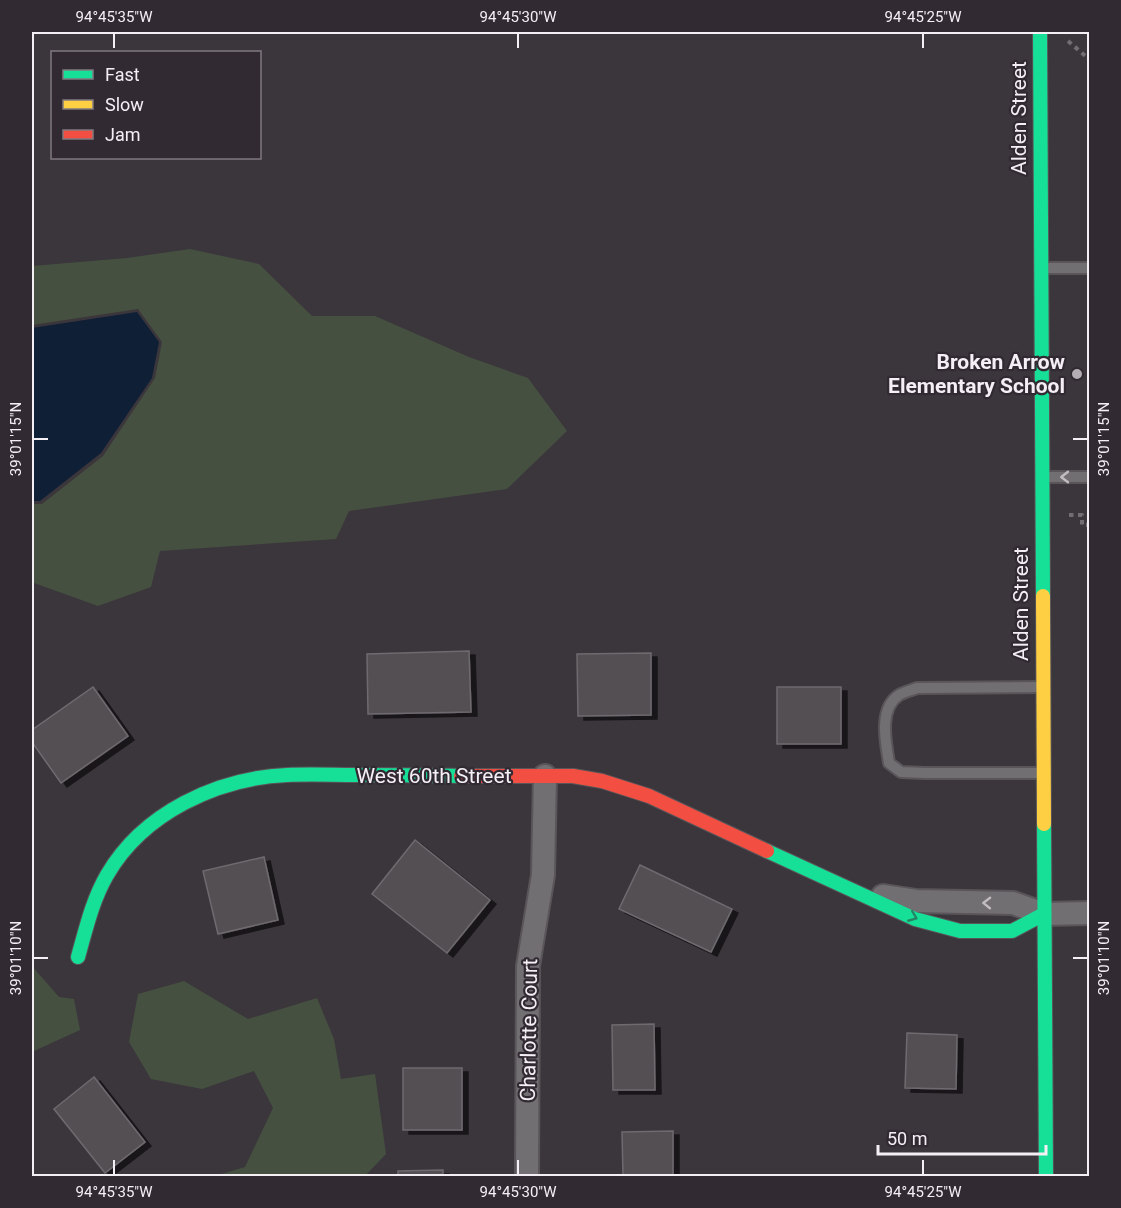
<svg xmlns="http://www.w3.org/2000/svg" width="1121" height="1208" viewBox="0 0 1121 1208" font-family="Roboto,sans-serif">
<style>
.green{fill:#455041}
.water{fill:#0e1f36}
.building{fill:#534f53;stroke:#6e6a6f;stroke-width:1.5;filter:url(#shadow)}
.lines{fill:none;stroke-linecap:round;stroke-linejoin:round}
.lane-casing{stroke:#595559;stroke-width:14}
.street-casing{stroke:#595559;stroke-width:26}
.fast-casing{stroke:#595559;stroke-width:16}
.slow-casing{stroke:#595559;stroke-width:16}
.jam-casing{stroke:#595559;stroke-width:16}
.path{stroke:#716d71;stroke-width:4;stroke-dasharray:4.5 4.5;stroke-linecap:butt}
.lane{stroke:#726f73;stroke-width:10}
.street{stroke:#726f73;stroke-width:22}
.fast{stroke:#16e098;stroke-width:14}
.slow{stroke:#ffcf43;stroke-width:14}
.jam{stroke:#f24e42;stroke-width:14}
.oneway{stroke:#c0bcc0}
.oneway2{stroke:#248566}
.ticks{fill:none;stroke:#f4eff4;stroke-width:2}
.poi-dot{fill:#b3aeb3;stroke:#322a33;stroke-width:2}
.labels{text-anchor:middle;stroke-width:4.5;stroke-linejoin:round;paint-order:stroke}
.street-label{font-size:21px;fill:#f4eff4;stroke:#322a33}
.poi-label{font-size:21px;font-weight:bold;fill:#f4eff4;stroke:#322a33;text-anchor:end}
.neatline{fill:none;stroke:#f4eff4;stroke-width:2}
.ticks-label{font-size:15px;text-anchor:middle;fill:#f4eff4}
</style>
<defs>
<filter id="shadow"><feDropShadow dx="6" dy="4" stdDeviation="0" flood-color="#0009"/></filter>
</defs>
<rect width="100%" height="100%" fill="#3b363b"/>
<g class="green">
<polygon points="190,249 259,264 312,316 375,316 469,357 528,378 567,431 507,489 349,511 336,539 160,551 151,587 98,606 34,583 32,585 32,504 42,504 103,456 155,378 162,342 138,309 32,325 32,266 127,258"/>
<polygon points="32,966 59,997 74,999 80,1030 32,1052"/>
<polygon points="184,981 248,1019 317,998 334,1039 341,1079 375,1074 386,1154 365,1176 215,1176 245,1167 273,1108 254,1071 202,1089 151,1079 129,1042 138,994"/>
</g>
<polygon class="water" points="137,312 159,342 152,378 101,453 40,501 32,501 32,328"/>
<g class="building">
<polygon points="469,651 471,712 368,714 367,654"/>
<polygon points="651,653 651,715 578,716 577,654"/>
<polygon points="93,687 128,736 61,783 32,742 32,730"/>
<rect x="777" y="687" width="64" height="57"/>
<polygon points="415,840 490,900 447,953 372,894"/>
<polygon points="264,857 278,920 218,934 203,871"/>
<polygon points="640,865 732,909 711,952 619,909"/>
<polygon points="654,1024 655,1090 613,1090 612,1025"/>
<polygon points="907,1033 957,1035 956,1089 905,1088"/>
<rect x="403" y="1068" width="59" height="62"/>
<polygon points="94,1077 145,1142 105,1173 54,1109"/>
<polygon points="673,1131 673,1176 623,1176 622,1132"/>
<polygon points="443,1170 443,1176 398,1176 398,1171"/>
</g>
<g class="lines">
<g class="lane-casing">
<g id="lane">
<polyline points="1044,268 1090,268"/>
<polyline points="1045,477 1090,477"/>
<path d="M1042 687 917 688C912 690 904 692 899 695 878 709 886 743 889 763L901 772 925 773H1042"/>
</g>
</g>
<g class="street-casing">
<g id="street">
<polyline points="883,896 916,901 1013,903 1044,914 1090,913"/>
<polyline points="527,1176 528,966 543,875 545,776"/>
</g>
</g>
<g class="fast-casing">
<g id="fast">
<polyline points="1040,32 1043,596"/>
<polyline points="1044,824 1046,1176"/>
<polyline points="767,851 915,919 960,931 1012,931 1044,914"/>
<path d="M78 957C86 929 92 901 107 875 143 813 217 778 287 775 310 774 333 775 356 775 391 775 426 775 461 776"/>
</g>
</g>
<g class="slow-casing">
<polyline id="slow" points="1043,596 1044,824"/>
</g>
<g class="jam-casing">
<polyline id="jam" points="461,776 573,776 602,781 649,796 767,851"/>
</g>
<g class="path">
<polyline points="1068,41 1090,60"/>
<polyline points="1069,515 1082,515 1082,525 1088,525 1088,519 1090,519"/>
</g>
<use href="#lane" class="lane"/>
<use href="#street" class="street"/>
<use href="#fast" class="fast"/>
<use href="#slow" class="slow"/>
<use href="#jam" class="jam"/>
</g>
<defs><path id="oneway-chevron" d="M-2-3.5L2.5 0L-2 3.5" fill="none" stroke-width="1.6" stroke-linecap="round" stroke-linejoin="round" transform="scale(1.5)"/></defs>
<g class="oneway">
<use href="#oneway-chevron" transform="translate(1065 477) rotate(180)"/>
<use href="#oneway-chevron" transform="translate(987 903) rotate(-179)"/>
</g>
<use class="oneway2" href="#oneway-chevron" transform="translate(913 917) rotate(22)"/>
<path class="ticks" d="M114 33V48M518 33V48M923 33V48M33 439H48M1073 439H1088M33 958H48M1073 958H1088M114 1160V1175M518 1160V1175M923 1160V1175"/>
<circle class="poi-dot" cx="1077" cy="374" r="6"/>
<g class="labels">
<g class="street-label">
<text transform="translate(1019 118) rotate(-90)" y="7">Alden Street</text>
<text transform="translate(1021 604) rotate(-90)" y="7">Alden Street</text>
<text x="434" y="783">West 60th Street</text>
<text transform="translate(529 1030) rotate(-89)" y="7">Charlotte Court</text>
</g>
<g class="poi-label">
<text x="1065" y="369">Broken Arrow<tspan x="1065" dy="24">Elementary School</tspan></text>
</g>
</g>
<rect width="1121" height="1208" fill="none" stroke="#322a33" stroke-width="66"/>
<rect x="51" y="51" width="210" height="108" fill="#322a33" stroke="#807980" stroke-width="1.5"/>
<rect x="63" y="70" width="30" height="9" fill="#16e098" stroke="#807980" stroke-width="1.5"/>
<text x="105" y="81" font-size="18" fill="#f4eff4">Fast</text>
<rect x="63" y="100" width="30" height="9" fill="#ffcf43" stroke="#807980" stroke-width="1.5"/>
<text x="105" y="111" font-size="18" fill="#f4eff4">Slow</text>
<rect x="63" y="130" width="30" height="9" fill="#f24e42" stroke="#807980" stroke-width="1.5"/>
<text x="105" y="141" font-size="18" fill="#f4eff4">Jam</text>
<path d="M878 1145v9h168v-9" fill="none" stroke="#f4eff4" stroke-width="3"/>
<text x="887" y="1145" font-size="18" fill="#f4eff4" stroke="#322a33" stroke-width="4.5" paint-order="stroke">50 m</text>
<rect x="33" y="33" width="1055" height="1142" class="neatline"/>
<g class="ticks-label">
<text x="114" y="22">94°45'35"W</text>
<text x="518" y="22">94°45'30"W</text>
<text x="923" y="22">94°45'25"W</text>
<text transform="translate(16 439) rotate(-90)" y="5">39°01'15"N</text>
<text transform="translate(1104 439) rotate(-90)" y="5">39°01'15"N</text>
<text transform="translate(16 958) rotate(-90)" y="5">39°01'10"N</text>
<text transform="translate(1104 958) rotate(-90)" y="5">39°01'10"N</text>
<text x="114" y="1197">94°45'35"W</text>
<text x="518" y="1197">94°45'30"W</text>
<text x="923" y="1197">94°45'25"W</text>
</g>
</svg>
